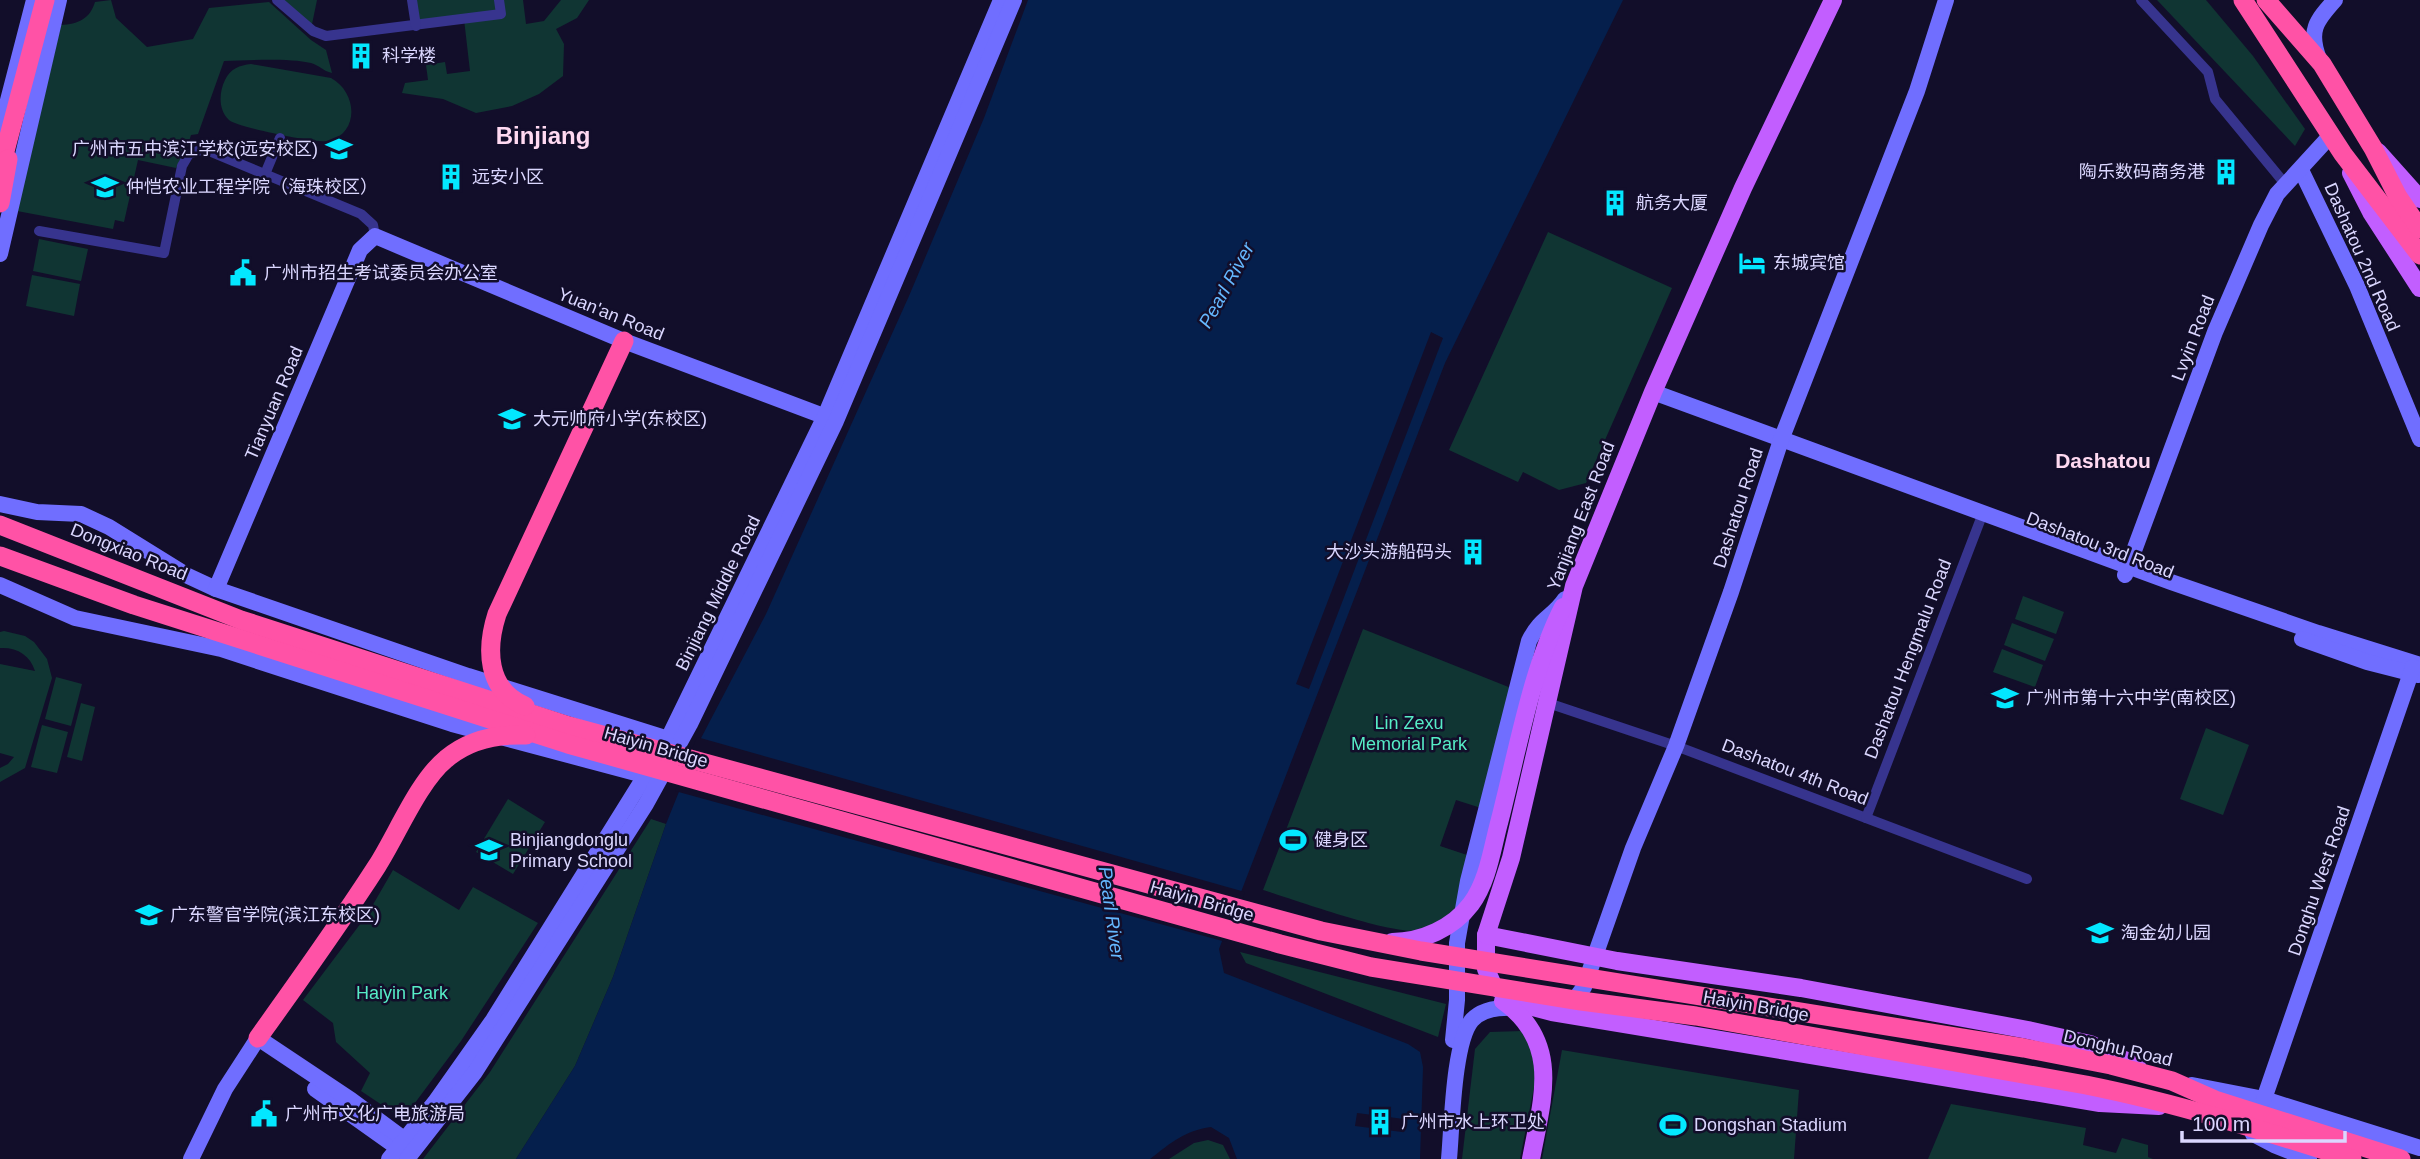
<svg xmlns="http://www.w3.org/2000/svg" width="2420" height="1159" viewBox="0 0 2420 1159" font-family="Helvetica,'Noto Sans SC',sans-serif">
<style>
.green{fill:#103533}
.water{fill:#051f4c}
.pier{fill:#120e2a}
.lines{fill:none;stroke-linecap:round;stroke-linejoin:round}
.street{stroke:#37348e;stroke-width:10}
.secondary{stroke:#706eff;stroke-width:16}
.primary{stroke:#c25eff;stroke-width:18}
.highway{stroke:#ff52a6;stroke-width:19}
.labels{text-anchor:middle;stroke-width:5;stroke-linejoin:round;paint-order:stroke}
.poi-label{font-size:18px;fill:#dbd7ff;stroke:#120e2a;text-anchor:start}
.street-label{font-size:18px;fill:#dbd7ff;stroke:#120e2a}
.park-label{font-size:18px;fill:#56ecc6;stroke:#120e2a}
.water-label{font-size:19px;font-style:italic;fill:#65b8ff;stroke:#120e2a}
.quarter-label{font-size:21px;font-weight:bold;fill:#ffd9f1;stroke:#120e2a}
.district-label{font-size:24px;font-weight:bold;fill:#ffd9f1;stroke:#120e2a}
</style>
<rect width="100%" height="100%" fill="#120e2a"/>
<g class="green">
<path d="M111 0 116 18 147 47 193 39 209 8 269 2 311 40 326 50 332 73C323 71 319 65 311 63 290 58 247 60 224 61L198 134 191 135 184 157 176 168 138 160 124 222 115 220 113 229 17 211 61 25C78 24 90 19 95 2Z"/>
<polygon points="277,0 317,0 311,29"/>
<polygon points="412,0 523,0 526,24 544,21 561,0 589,0 577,18 556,29 564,44 563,76 539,94 512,106 476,113 443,99 402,93 405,83 428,80 426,65 445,62 447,74 470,71 464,19 416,26"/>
<polygon points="2157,0 2206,0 2253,56 2305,129 2295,146"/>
<path d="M251 64 331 78C357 92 360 132 329 141 319 144 236 127 229 120 218 110 219 92 225 80 230 69 240 65 251 64Z"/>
<polygon points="1548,232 1672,288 1586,483 1559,490 1523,472 1518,482 1449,450"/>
<polygon points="39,239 88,249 81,281 33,271"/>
<polygon points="32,275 80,284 74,316 26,306"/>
<polygon points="2023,596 2064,612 2056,634 2015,619"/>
<polygon points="2012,623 2054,639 2045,661 2004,645"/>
<path d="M1363 629 1511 688 1481 808 1456 800 1440 846 1467 855 1457 911C1445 920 1434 927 1419 930 1394 936 1293 899 1263 890Z"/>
<path d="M4 631 25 636 34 642 47 659 52 678 25 768 0 782V768L8 764 14 757 0 753V664L35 671C30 655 17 647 0 648V632Z"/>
<polygon points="2002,649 2043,665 2035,687 1993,672"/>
<polygon points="56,677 82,684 71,726 45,719"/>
<polygon points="81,703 95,707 82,761 67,757"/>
<polygon points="42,725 68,732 57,773 31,767"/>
<polygon points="2206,728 2249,745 2223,815 2180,799"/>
<polygon points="508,799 545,822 513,874 476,852"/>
<polygon points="651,819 666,824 613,977 575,1066 516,1159 423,1159 490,1072"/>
<polygon points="393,870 459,910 473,887 538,923 461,1041 403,1119 361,1091 370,1073 336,1042 333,1023 303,1000 367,915"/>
<polygon points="1240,952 1446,1004 1438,1037 1246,963"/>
<polygon points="1522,1031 1533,1049 1537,1072 1520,1159 1462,1159 1475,1049 1490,1032"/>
<polygon points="1562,1050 1799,1090 1794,1159 1542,1159"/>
<polygon points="1951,1104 2086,1128 2083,1145 2116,1153 2122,1138 2148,1145 2148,1157 2153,1159 1928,1159"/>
<polygon points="1208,1140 1223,1145 1230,1159 1169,1159 1194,1143"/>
</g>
<path class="water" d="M1028 0H1623L1445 363 1219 949 1224 973 1408 1044 1420 1052 1423 1067 1420 1159H1237L1229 1138 1211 1127C1184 1131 1172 1142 1150 1159H516L575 1066 613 977 666 824 699 742 766 614 909 296 984 118Z"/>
<g class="pier">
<polygon points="1431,332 1443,338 1309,689 1296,684"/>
<polygon points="697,737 1245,892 1226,942 675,791"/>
<polygon points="1357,1113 1404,1119 1402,1132 1355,1126"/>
</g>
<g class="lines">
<g class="street">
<polyline points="277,0 313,31 326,36 501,14 499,0"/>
<polyline points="412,0 416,26"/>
<polyline points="2141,0 2208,72 2215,99 2286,185"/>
<polyline points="265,174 280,138"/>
<polyline points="39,231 164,253 182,166 189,154 204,149 361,214 373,225 375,236"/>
<polyline points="1548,703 1676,746 2027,879"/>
<polyline points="1866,818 1983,513"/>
</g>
<g class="secondary">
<path d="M2319 59C2308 31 2316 21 2335 0"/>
<polyline points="0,131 34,0"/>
<polyline points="2301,170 2357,286 2420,439"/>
<polyline points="0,254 59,0"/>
<polyline points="1653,392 2171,582 2318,633 2420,665"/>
<polyline points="0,504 37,512 81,514 109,527 188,576 216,589 468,676 668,739"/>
<polyline points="2125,575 2215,332 2261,225 2277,194 2331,135"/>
<polyline points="0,585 75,618 221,649 452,724 647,776 654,772"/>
<polyline points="216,589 360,250 375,236 624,341 834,420"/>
<polyline points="2302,639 2367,662 2418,675"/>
<polyline points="1570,1006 1584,987 1633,848 1676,746 1731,592 1781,440 1917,91 1946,0"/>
<path d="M1453 1040 1457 1000V943L1468 881 1529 641C1540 618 1553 617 1565 599"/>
<polyline points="2192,1085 2264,1099 2420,1148"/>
<polyline points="315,1089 391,1143"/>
<polyline points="2264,1099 2413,667"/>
<polyline points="2253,1134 2274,1145 2309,1159"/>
<polyline points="191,1159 225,1089 258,1038 351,1100 405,1140 409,1148"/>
<polyline points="389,1159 435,1102 493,1020 668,739 825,416 1001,0"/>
<polyline points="407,1159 475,1072 646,804 690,724 836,421 1014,0"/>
<path d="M1449 1159C1452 1128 1453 1042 1472 1020 1483 1008 1503 1007 1518 1008"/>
</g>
<g class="primary">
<polyline points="1833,0 1743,188 1653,392 1574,586 1511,858 1486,935 1486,969 1493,985 1521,1004 1552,1012 2100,1103 2159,1106"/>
<polyline points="2378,152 2420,199"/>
<polyline points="2351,173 2371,212 2420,288"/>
<polyline points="1486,935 1617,961 1801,988 2028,1030 2090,1044 2137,1066"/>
<path d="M1392 942C1422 942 1453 928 1471 904 1488 881 1492 849 1499 823 1517 754 1531 670 1563 607"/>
<path d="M1503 1001C1562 1043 1542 1100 1531 1159"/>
</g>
<g class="highway">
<polyline points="2243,0 2343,154 2420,255"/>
<polyline points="2266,0 2322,64 2373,148 2398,197 2420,229"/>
<polyline points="0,170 45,0"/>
<polyline points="0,203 8,159"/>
<polyline points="0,525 241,620 569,726 1321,931 1421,951 2024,1048 2111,1065 2172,1081 2215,1100 2401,1159"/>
<path d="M0 556 134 605 568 744 1280 944 1371 967 1581 1001 1696 1016 2086 1085C2176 1103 2265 1131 2352 1159"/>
<path d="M525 706C486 690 486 648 497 614L624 341"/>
<path d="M258 1038C298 982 339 925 377 866 397 835 418 782 446 759 468 740 497 734 526 735"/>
</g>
</g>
<defs>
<g id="building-bare" transform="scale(2.1)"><path d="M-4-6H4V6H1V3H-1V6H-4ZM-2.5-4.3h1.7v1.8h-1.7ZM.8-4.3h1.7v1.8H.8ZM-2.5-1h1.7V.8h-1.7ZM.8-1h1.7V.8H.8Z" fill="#03e7ff" stroke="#120e2a" stroke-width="2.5" paint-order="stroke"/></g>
<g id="school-bare" transform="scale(2.1)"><path d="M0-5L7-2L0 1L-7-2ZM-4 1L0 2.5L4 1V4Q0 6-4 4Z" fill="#03e7ff" stroke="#120e2a" stroke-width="2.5" paint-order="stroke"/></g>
<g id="university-bare" transform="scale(2.1)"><path d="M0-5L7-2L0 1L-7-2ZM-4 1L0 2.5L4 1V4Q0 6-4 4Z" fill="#03e7ff" stroke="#120e2a" stroke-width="2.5" paint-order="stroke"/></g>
<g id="hotel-bare" transform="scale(2.1)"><path d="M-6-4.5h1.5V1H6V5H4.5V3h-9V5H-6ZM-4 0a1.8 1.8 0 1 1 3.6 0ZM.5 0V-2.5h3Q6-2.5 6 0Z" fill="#03e7ff" stroke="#120e2a" stroke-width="2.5" paint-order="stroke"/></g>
<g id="civic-bare" transform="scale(2.1)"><path d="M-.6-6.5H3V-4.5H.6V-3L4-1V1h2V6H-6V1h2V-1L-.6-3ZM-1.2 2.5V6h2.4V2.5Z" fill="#03e7ff" stroke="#120e2a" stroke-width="2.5" paint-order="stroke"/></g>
<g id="stadium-bare" transform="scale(2.1)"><path d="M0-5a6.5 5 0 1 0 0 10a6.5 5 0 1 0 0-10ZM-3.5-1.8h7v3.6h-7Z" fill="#03e7ff" stroke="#120e2a" stroke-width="2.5" paint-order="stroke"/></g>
</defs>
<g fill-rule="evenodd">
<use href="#building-bare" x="361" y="56"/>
<use href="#school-bare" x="339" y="149"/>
<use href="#building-bare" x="2226" y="172"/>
<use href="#building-bare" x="451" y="177"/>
<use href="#university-bare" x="105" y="187"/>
<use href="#building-bare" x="1615" y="203"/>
<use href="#hotel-bare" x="1752" y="263"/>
<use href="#civic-bare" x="243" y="273"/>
<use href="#university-bare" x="512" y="419"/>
<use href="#building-bare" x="1473" y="552"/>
<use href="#school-bare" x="2005" y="698"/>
<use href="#stadium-bare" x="1293" y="840"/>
<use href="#school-bare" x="489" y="850"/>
<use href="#university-bare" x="149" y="915"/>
<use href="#school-bare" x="2100" y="933"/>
<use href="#civic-bare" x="264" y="1114"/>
<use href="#building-bare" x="1380" y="1122"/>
<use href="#stadium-bare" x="1673" y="1125"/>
</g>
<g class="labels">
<g class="poi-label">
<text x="382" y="62">科学楼</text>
<text x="318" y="155" text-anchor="end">广州市五中滨江学校(远安校区)</text>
<text x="2205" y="178" text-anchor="end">陶乐数码商务港</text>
<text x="472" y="183">远安小区</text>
<text x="126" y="193">仲恺农业工程学院（海珠校区）</text>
<text x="1636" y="209">航务大厦</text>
<text x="1773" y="269">东城宾馆</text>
<text x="264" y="279">广州市招生考试委员会办公室</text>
<text x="533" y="425">大元帅府小学(东校区)</text>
<text x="1452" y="558" text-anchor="end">大沙头游船码头</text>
<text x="2026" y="704">广州市第十六中学(南校区)</text>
<text x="510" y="846">Binjiangdonglu<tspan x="510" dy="21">Primary School</tspan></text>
<text x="1314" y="846">健身区</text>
<text x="170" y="921">广东警官学院(滨江东校区)</text>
<text x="2121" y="939">淘金幼儿园</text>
<text x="285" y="1120">广州市文化广电旅游局</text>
<text x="1401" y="1128">广州市水上环卫处</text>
<text x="1694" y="1131">Dongshan Stadium</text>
</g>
<g class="street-label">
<text transform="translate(2362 257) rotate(66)" y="6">Dashatou 2nd Road</text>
<text transform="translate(611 314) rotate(22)" y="6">Yuan'an Road</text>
<text transform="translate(2193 338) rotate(-69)" y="6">Lvyin Road</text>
<text transform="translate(274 403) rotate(-67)" y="6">Tianyuan Road</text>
<text transform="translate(1738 508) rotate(-72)" y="6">Dashatou Road</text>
<text transform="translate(1581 516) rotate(-69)" y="6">Yanjiang East Road</text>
<text transform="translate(2100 545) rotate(21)" y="6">Dashatou 3rd Road</text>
<text transform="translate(129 552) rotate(22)" y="6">Dongxiao Road</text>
<text transform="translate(718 593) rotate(-64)" y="6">Binjiang Middle Road</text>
<text transform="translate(1908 659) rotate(-69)" y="6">Dashatou Hengmalu Road</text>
<text transform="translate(656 747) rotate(16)" y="6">Haiyin Bridge</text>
<text transform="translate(1795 772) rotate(21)" y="6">Dashatou 4th Road</text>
<text transform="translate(2319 881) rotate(-71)" y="6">Donghu West Road</text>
<text transform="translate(1202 901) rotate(16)" y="6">Haiyin Bridge</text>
<text transform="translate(1756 1006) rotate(10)" y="6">Haiyin Bridge</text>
<text transform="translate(2118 1048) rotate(13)" y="6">Donghu Road</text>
</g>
<g class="park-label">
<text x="1409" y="729">Lin Zexu<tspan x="1409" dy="21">Memorial Park</tspan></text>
<text x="402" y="999">Haiyin Park</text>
</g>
<g class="water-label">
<text transform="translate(1226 285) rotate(-61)" y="7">Pearl River</text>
<text transform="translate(1112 913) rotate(82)" y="7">Pearl River</text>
</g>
<g class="quarter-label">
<text x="2103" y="468">Dashatou</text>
</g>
<g class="district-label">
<text x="543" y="144">Binjiang</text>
</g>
</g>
<path d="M2182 1131v10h163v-10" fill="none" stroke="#dbd7ff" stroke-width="3.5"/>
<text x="2192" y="1131" font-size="21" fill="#dbd7ff" stroke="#120e2a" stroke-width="5" paint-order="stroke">100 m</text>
</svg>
